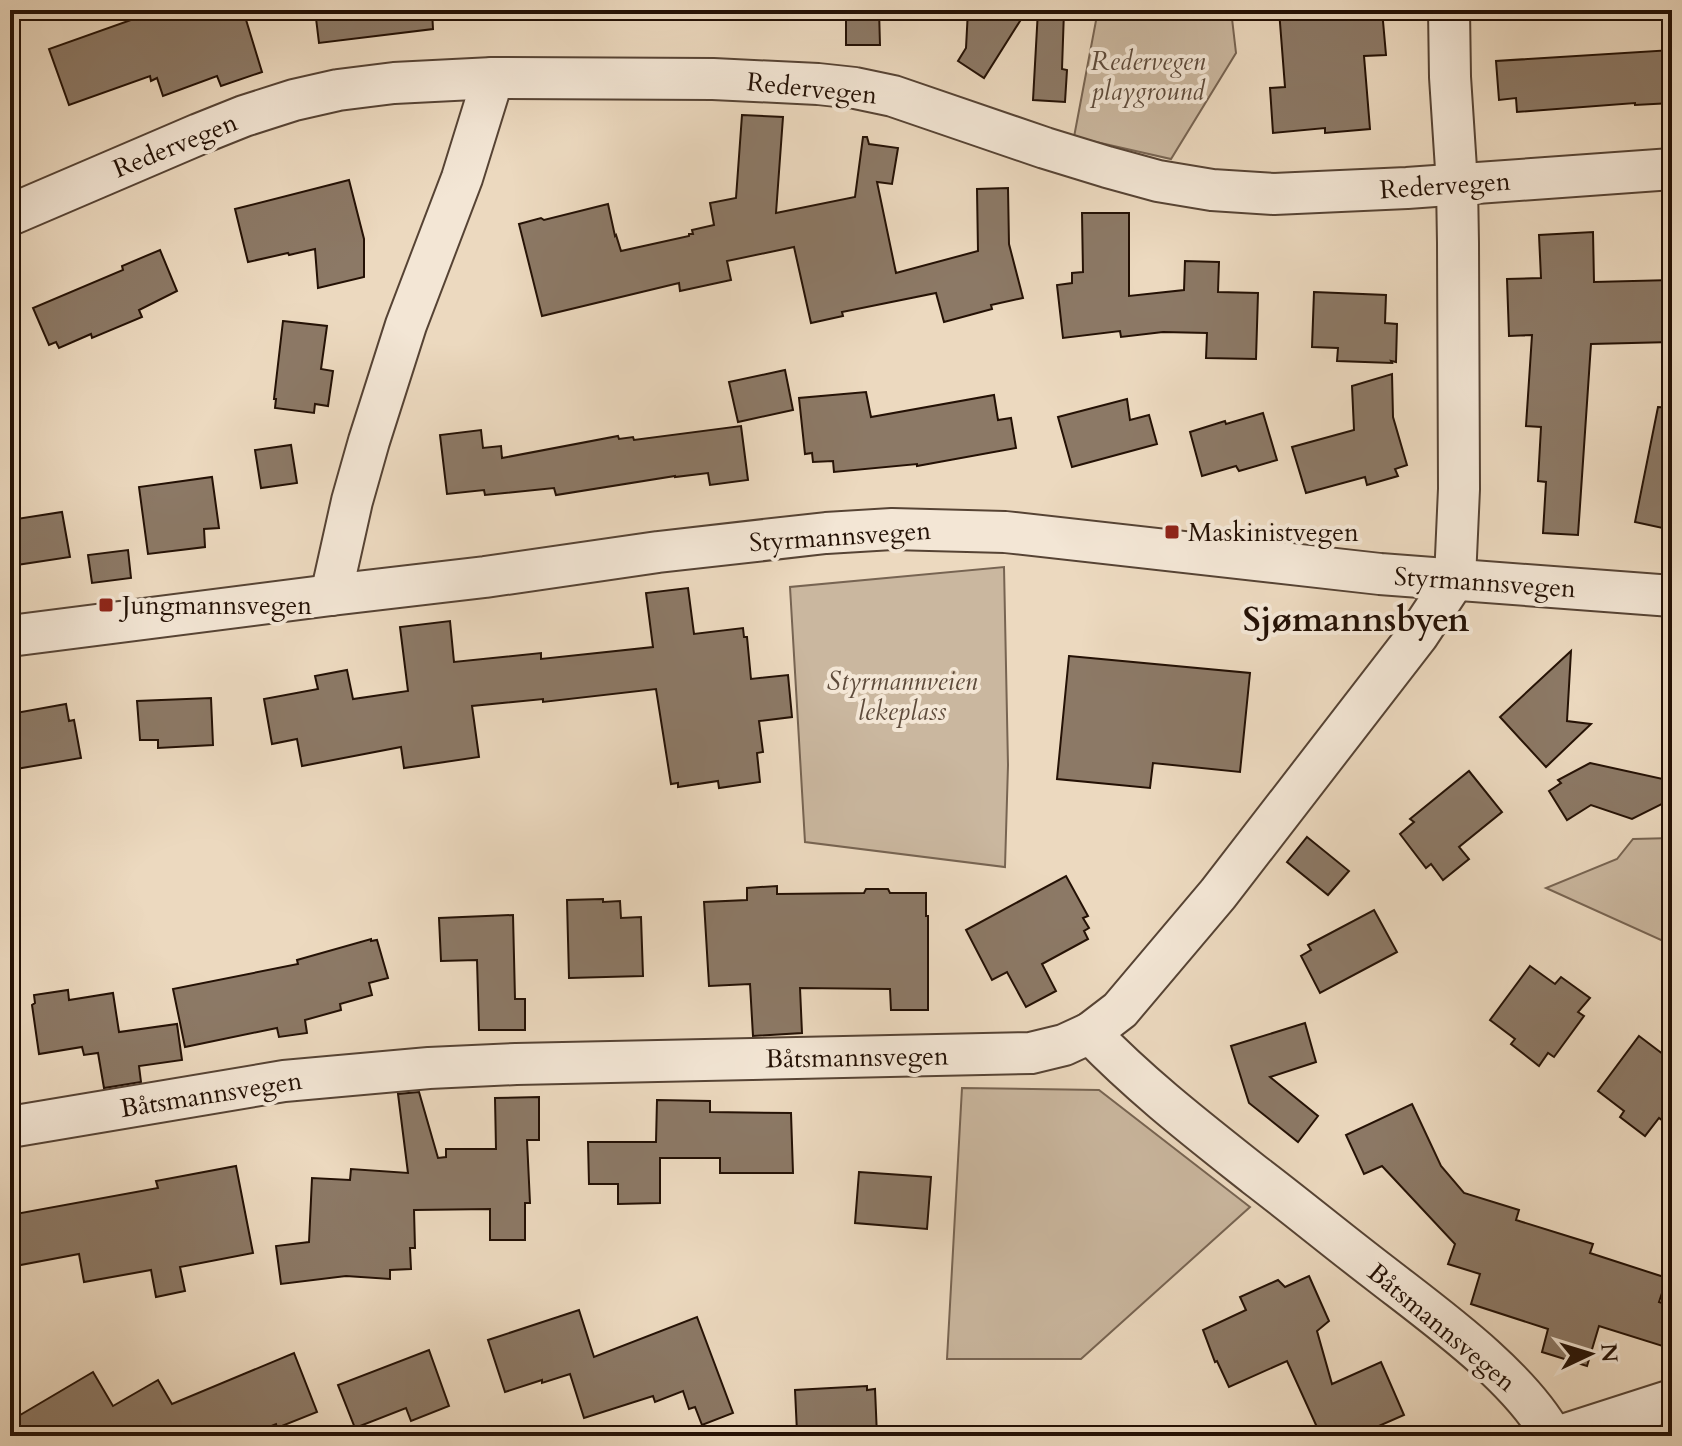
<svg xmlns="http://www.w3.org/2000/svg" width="1682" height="1446" viewBox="0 0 1682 1446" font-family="Cardo,serif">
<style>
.green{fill:#cab79f;stroke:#776452;stroke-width:2}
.building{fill:#8c7966;stroke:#241105;stroke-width:2}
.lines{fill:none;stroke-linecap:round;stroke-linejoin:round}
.street-casing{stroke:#564334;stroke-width:44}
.street{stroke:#f3e6d5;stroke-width:40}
.poi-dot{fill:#8f2418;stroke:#f3e6d5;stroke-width:3}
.labels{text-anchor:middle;stroke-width:8;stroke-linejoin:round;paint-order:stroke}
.park-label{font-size:26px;font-style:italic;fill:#5e4b3b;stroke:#f3e6d5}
.street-label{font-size:26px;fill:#241105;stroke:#f3e6d5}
.poi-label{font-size:26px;fill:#241105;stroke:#f3e6d5;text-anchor:start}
.district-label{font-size:34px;font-weight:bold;fill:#241105;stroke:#f3e6d5}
</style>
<rect width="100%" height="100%" fill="#ecd9bf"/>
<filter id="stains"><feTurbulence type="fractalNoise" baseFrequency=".0025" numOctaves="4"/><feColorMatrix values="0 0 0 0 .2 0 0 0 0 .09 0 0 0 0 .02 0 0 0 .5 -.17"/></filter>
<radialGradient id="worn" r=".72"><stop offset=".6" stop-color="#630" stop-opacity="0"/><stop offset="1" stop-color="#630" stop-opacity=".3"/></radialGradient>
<g class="green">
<polygon points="1098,10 1231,10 1236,53 1171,159 1074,137"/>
<polygon points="1004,567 1008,765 1005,867 805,842 790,587"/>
<polygon points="1672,838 1672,945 1546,888 1617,859 1633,839"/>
<polygon points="962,1088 1099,1090 1250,1207 1081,1359 947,1359"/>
</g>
<g class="building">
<polygon points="159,10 243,10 262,72 221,86 217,76 163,96 157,78 151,81 150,76 69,105 49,49"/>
<polygon points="315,10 432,10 433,29 319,43"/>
<polygon points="846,10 879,10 880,45 846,45"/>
<polygon points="968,10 1027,10 984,78 958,61 966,48"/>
<polygon points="1038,10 1064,11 1062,69 1067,70 1065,102 1033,100"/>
<polygon points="1279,10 1382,10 1386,55 1364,56 1370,129 1325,133 1325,128 1273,133 1270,88 1285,87"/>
<polygon points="1672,50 1672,103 1635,105 1635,103 1517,112 1516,98 1499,100 1496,61"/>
<polygon points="742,115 783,117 776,213 855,197 863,137 867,137 869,144 898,148 892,184 877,182 896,273 978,251 977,189 1008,188 1009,244 1023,298 991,305 992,309 944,322 936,293 842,312 843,316 811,323 794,247 727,261 731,280 680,291 679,283 542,316 519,224 541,218 544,220 608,204 615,236 616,235 621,251 689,236 689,234 693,234 692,230 714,225 710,203 736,198"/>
<polygon points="349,180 364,239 364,277 318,288 315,249 289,255 288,253 248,262 235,209"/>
<polygon points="1082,213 1129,213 1129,296 1184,290 1185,261 1219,262 1218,292 1258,293 1256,359 1206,358 1207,333 1163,332 1121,337 1120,331 1063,338 1057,285 1072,283 1072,273 1083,272"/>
<polygon points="1593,232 1594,282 1672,280 1672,342 1591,344 1578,535 1543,533 1546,482 1538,481 1541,427 1526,426 1532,335 1509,336 1507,279 1541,278 1539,235"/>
<polygon points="160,250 177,291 139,310 142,317 92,338 91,334 59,348 56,342 49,345 33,308 123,270 122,266"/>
<polygon points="1314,292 1386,295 1385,323 1397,324 1396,362 1391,361 1392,363 1337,361 1338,348 1312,347"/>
<polygon points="283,321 327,326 321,369 333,371 328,406 315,404 314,413 275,408 276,399 274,399"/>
<polygon points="785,370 793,410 738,422 729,382"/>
<polygon points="1392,374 1393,417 1407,465 1395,469 1398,476 1367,485 1365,477 1306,493 1292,447 1354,430 1352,386"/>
<polygon points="866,392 871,417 994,395 998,420 1011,418 1016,448 917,466 917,464 834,472 833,461 813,462 812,453 805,454 799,398"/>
<polygon points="1127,399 1130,420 1149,415 1157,444 1072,467 1058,417"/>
<polygon points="1658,407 1672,408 1672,530 1635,522"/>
<polygon points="1263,413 1277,460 1239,471 1236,466 1202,476 1190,432 1225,421 1226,424"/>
<polygon points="741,426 748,480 710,485 708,473 675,477 675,476 556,495 554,488 485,495 484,490 447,494 440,435 481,430 483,448 501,446 502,458 618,436 619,439 633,437 634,440"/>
<polygon points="291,445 297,483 261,488 255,450"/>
<polygon points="212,477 219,528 204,529 205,547 148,554 139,487"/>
<polygon points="62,512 70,557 10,566 10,520"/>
<polygon points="128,550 131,578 92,583 88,555"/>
<polygon points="688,588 694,634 743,628 744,637 747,637 751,679 788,675 792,717 759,721 763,752 757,753 760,782 719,788 718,781 678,787 678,783 671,784 656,689 543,702 543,699 472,706 479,757 404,768 401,747 302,766 297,739 272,744 264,699 318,689 315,676 347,670 353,699 408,691 400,627 450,621 454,662 541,653 541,659 653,647 646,593"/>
<polygon points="1571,651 1567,721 1591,724 1546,767 1500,717"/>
<polygon points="1069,656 1250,673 1240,772 1153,763 1150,788 1057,779"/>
<polygon points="211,698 213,745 158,748 158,740 140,740 137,701"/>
<polygon points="66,704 69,721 74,720 81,758 10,770 10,714"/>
<polygon points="1590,763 1672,781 1672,799 1632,819 1591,805 1567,820 1549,791 1561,783 1558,780"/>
<polygon points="1469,771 1502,812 1459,847 1469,859 1443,880 1431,864 1426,868 1400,834 1414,822 1410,819"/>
<polygon points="1307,837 1349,871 1328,895 1287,862"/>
<polygon points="1066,876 1088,916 1083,918 1089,928 1084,931 1088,939 1042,964 1056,991 1026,1007 1007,972 992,980 966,930"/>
<polygon points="777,886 777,894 864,893 866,889 888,889 890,893 926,893 926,916 928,916 928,1010 891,1010 890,989 800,988 802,1033 753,1036 750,984 709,986 704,902 747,900 747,888"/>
<polygon points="603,899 603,902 620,901 621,918 641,917 643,976 569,978 567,900"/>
<polygon points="1374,910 1397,952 1320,993 1301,956 1311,950 1308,945"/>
<polygon points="513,915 515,999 525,999 525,1030 479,1030 477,960 441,961 439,918"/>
<polygon points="371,939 371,941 377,940 388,978 369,983 372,995 340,1004 341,1010 305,1020 307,1033 279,1037 277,1028 185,1047 173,989 298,964 297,960"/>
<polygon points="1530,966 1555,984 1561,977 1590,998 1578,1012 1584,1016 1554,1057 1548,1053 1539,1066 1511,1044 1515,1039 1490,1020"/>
<polygon points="68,990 69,1000 113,993 119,1032 177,1024 182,1060 139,1066 141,1082 104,1088 98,1053 84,1055 82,1047 39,1054 32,1005 35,1003 34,995"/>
<polygon points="1305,1023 1316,1062 1270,1077 1318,1116 1298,1142 1249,1103 1231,1046"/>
<polygon points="1639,1036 1672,1061 1672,1128 1659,1118 1645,1136 1620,1117 1624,1111 1598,1091"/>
<polygon points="419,1092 438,1158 446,1157 446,1149 496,1149 495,1098 539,1097 539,1140 527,1140 530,1203 525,1203 525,1240 490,1240 490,1209 414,1210 415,1248 410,1248 411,1269 390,1270 390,1279 346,1276 281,1284 276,1246 309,1242 312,1178 350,1180 351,1169 408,1173 398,1094"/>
<polygon points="657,1100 710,1101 710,1112 791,1113 793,1173 720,1173 720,1158 660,1158 660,1203 618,1204 618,1184 589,1184 588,1142 656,1142"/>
<polygon points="1412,1104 1441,1166 1464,1193 1519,1210 1516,1220 1593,1244 1590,1253 1667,1278 1659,1302 1672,1306 1672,1349 1599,1326 1587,1366 1542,1352 1548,1329 1471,1304 1480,1274 1448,1264 1455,1244 1382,1166 1364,1174 1346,1135"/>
<polygon points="236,1166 253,1253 180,1267 185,1291 156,1297 151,1270 84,1282 79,1254 10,1267 10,1215 158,1188 156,1181"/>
<polygon points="859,1172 931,1177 927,1229 855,1223"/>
<polygon points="1309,1276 1329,1321 1317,1331 1332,1384 1381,1362 1404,1415 1356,1436 1321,1436 1287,1361 1229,1387 1217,1361 1215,1362 1203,1330 1246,1310 1240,1297 1278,1280 1285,1287"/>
<polygon points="579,1310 594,1357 697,1317 733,1413 702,1425 695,1407 689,1409 683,1391 655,1402 653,1396 584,1418 570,1374 542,1383 542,1380 505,1392 488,1340"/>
<polygon points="429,1350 449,1406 411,1421 406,1408 355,1428 338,1385"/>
<polygon points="294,1353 317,1412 277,1428 276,1424 247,1436 10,1436 10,1421 93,1372 113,1406 158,1380 172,1404"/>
<polygon points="867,1386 867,1390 875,1389 877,1436 817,1436 817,1432 797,1432 795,1390"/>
</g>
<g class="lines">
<g class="street-casing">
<g id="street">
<polyline points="10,215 199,134 244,116 294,100 338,90 394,83 493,78 713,79 818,84 855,88 893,96 1045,148 1107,167 1158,181 1212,190 1274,194 1407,188 1672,169"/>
<polyline points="331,595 352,501 369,441 406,325 462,178 493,78"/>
<polyline points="10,636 331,595 485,577 658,552 826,533 892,529 1005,532 1380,574 1672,596"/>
<polyline points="1090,1033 1120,1010 1218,894 1418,635 1455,579 1459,489 1458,243 1457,184 1450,77 1449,10"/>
<path d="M10 1127 284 1081 429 1068 516 1064 1031 1053 1064 1045 1090 1033C1141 1086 1198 1130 1256 1176 1298 1208 1339 1242 1381 1274 1435 1316 1519 1376 1552 1436"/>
<polyline points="1560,1436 1672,1400"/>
</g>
</g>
<use href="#street" class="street"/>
</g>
<g class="poi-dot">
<rect x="1164" y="524" width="16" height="16" rx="4"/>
<rect x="98" y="597" width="16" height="16" rx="4"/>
</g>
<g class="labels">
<g class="park-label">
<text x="1148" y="70">Redervegen<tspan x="1148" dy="30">playground</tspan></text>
<text x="902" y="690">Styrmannveien<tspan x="902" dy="30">lekeplass</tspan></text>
</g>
<g class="street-label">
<text transform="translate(812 88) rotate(6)" y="9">Redervegen</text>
<text transform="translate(175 145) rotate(-22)" y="9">Redervegen</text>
<text transform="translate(1445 185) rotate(-4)" y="9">Redervegen</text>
<text transform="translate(840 536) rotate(-4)" y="9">Styrmannsvegen</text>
<text transform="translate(1485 582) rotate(4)" y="9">Styrmannsvegen</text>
<text transform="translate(857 1057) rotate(-1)" y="9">Båtsmannsvegen</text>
<text transform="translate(211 1094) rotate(-9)" y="9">Båtsmannsvegen</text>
<text transform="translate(1442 1327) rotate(40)" y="9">Båtsmannsvegen</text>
</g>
<g class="poi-label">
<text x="1188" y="541">Maskinistvegen</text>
<text x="122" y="614">Jungmannsvegen</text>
</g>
<g class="district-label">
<text x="1356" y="631">Sjømannsbyen</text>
</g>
</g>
<rect width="1682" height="1446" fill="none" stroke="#ecd9bf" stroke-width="40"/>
<rect x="12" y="12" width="1658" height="1422" fill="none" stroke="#241105" stroke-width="4"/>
<rect x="20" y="20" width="1642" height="1406" fill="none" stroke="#241105" stroke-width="2"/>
<g transform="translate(1590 1354) rotate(86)" stroke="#f3e6d5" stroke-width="6" paint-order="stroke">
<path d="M0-6L14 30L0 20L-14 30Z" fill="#241105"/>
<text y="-12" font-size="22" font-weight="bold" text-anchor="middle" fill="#241105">N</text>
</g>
<rect width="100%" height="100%" filter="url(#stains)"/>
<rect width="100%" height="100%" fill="url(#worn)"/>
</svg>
